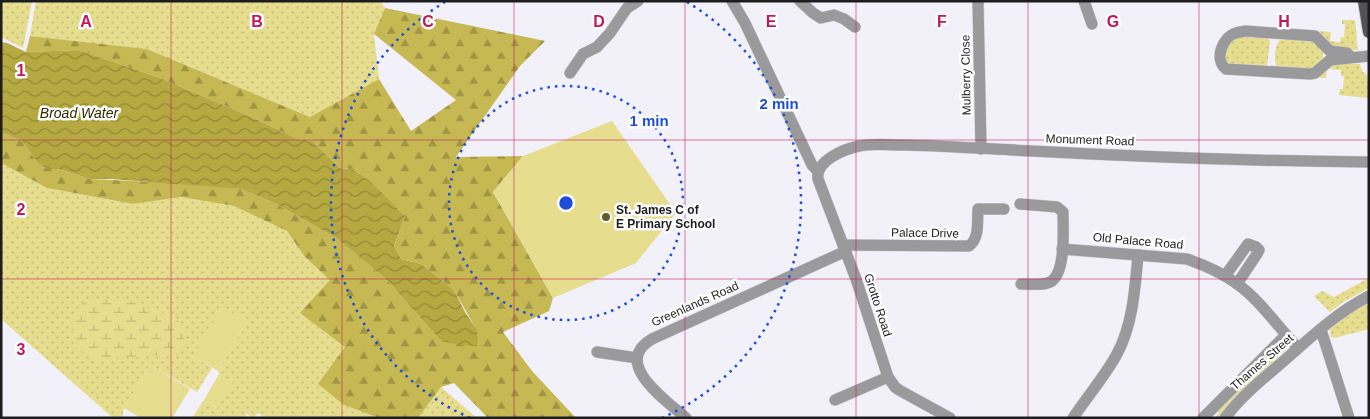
<svg xmlns="http://www.w3.org/2000/svg" width="1370" height="419" viewBox="0 0 1370 419" font-family="Arial,sans-serif">
<style>
.green{fill:url(#green-dots)}
.forest{fill:url(#forest-firs)}
.wetland{fill:url(#wetland-marsh)}
.pitch{fill:#e7dd8f}
.water{fill:url(#water-waves)}
.lines{fill:none;stroke-linecap:round;stroke-linejoin:round}
.minor-casing{stroke:#d0ced5;stroke-width:12}
.major-casing{stroke:#d0ced5;stroke-width:14}
.minor{stroke:#9a999c;stroke-width:11}
.major{stroke:#535257;stroke-width:12}
.grid{fill:none;stroke:#c2185b;stroke-width:1;stroke-opacity:0.55}
.ring{fill:none;stroke:#1d4ed8;stroke-width:2.5;stroke-dasharray:2.5 5}
.poi-dot{fill:#635c28;stroke:#fefefe;stroke-width:2}
.labels{text-anchor:middle;stroke-width:5;stroke-linejoin:round;paint-order:stroke}
.street-label{font-size:12px;fill:#1d1d1f;stroke:#fefefe}
.poi-label{font-size:12px;font-weight:bold;fill:#1d1d1f;stroke:#fefefe;text-anchor:start}
.water-label{font-size:14px;font-style:italic;fill:#302a00;stroke:#fefefe}
.grid-label{font-size:16px;text-anchor:middle;font-weight:bold;fill:#c2185b;stroke:#fefefe;stroke-width:5;stroke-linejoin:round;paint-order:stroke}
.centre{fill:#1d4ed8;stroke:#fefefe;stroke-width:2.5}
.ring-label{font-size:15px;text-anchor:middle;font-weight:bold;fill:#1d4ed8;stroke:#fefefe;stroke-width:5;stroke-linejoin:round;paint-order:stroke}
</style>
<defs>
<pattern id="green-dots" width="8" height="8" patternUnits="userSpaceOnUse" patternTransform="scale(1.25)"><rect width="8" height="8" fill="#e7dd8f"/><path d="M2 2h.1M6 6h.1" fill="none" stroke="#c6bd7b" stroke-width="1.8" stroke-linecap="round"/></pattern>
<pattern id="forest-firs" width="22" height="20" patternUnits="userSpaceOnUse" patternTransform="scale(1.25)"><rect width="22" height="20" fill="#c6b852"/><path d="M5 1l3.5 6h-7zM16 11l3.5 6h-7z" fill="#a09543"/></pattern>
<pattern id="wetland-marsh" width="20" height="14" patternUnits="userSpaceOnUse" patternTransform="scale(1.25)"><rect width="20" height="14" fill="#e7dd8f"/><path d="M1 5h8M5 5V1M11 12h8M15 12V8" fill="none" stroke="#c6bd7b"/></pattern>
<pattern id="water-waves" width="16" height="10" patternUnits="userSpaceOnUse" patternTransform="scale(1.25)"><rect width="16" height="10" fill="#b6a941"/><path d="M0 5q4-4 8 0t8 0" fill="none" stroke="#938936"/></pattern>
</defs>
<rect width="100%" height="100%" fill="#f2f0f8"/>
<g class="green">
<polygon points="1,1 32,1 23,48 1,37"/>
<polygon points="36,1 380,1 385,8 374,34 379,79 310,117 147,49 30,36"/>
<path d="M1342 20H1355C1357 31 1356 40 1358 50 1334 48 1334 50 1319 31L1331 32 1330 41 1340 42 1341 37H1344L1345 24H1342Z"/>
<polygon points="1237,37 1267,38 1270,41 1267,66 1227,66 1224,63 1225,48"/>
<path d="M1280 40H1313L1323 50V59L1314 69H1278C1273 62 1274 46 1280 40Z"/>
<polygon points="1337,63 1360,64 1362,71 1367,75 1369,98 1339,95 1340,89 1343,89 1344,76 1341,76 1341,70 1327,69 1326,78 1315,78 1330,65"/>
<polygon points="1,163 47,188 132,204 181,197 234,206 287,231 306,258 330,280 345,347 344,405 379,418 265,418 258,413 253,418 247,414 243,418 192,418 204,400 217,408 232,382 219,374 218,371 247,321 193,356 212,368 197,392 150,365 124,408 122,418 113,418 1,319"/>
<polygon points="1369,278 1369,288 1343,302 1330,312 1314,296 1322,291 1334,297"/>
<polygon points="1369,302 1369,329 1334,338 1331,337 1330,329 1348,314"/>
<polygon points="1284,345 1287,349 1238,394 1219,418 1215,418 1219,413 1213,407"/>
<polygon points="441,387 477,418 418,418"/>
</g>
<path class="forest" d="M385 8 545 41 520 66 456 157 523 156 493 192 553 298 549 311 503 332 532 371 576 418H488L454 383 441 387 418 418H379L344 405 318 384 345 347 300 313 330 280 305 257 287 231 234 206 181 197 133 204 47 188 1 163V132L22 141 38 163 90 179 197 184 242 189 278 205 336 238 386 279 441 341 475 327 454 290 421 264 401 259 394 246 405 216C389 201 375 181 355 171 351 168 345 169 340 168L312 141 298 139 247 115 160 78 79 50 26 52 30 36 147 49 310 117 379 79 411 131 456 100 374 34Z"/>
<path class="wetland" d="M91 299 130 301 172 316 186 328 182 348 170 355 91 359 74 346C71 323 69 312 91 299Z"/>
<g class="pitch">
<polygon points="612,121 676,213 636,263 553,298 493,192 523,156"/>
<polygon points="222,307 247,321 218,371 193,356"/>
<polygon points="150,365 190,389 172,418 141,418 124,408"/>
<polygon points="219,374 233,382 218,408 204,400"/>
</g>
<path class="water" d="M1 42 7 43 26 52 79 50 160 78 247 115 298 139 312 141 340 168C344 169 351 168 355 171 375 181 389 201 405 216L394 246 401 259 421 264 454 290 465 312 475 327 478 338 477 346 460 345 441 341 386 279 336 238 278 205 242 189 111 179H90L58 169H48L38 163 22 141 1 132Z"/>
<g class="lines">
<g class="minor-casing">
<g id="minor">
<polyline points="732,1 745,23 812,165 818,171"/>
<polyline points="800,1 813,13 821,18 834,15 844,19 855,27"/>
<polyline points="978,1 981,149"/>
<polyline points="1084,1 1092,24"/>
<path d="M1351 57 1347 53 1330 51 1315 36 1245 31C1242 32 1239 32 1236 33 1222 37 1214 60 1226 69L1310 74 1315 73 1330 60 1369 56"/>
<polyline points="570,73 583,54 597,47 610,33 627,8 638,1"/>
<path d="M1020 204 1057 207 1063 212C1063 229 1066 270 1052 281 1045 286 1030 284 1021 284"/>
<path d="M843 245 969 246C980 238 977 221 978 209H1004"/>
<path d="M1062 249 1187 259C1204 265 1221 272 1236 283 1260 300 1278 327 1298 348"/>
<polyline points="1225,276 1248,244 1256,247 1259,250 1257,254 1237,284"/>
<polyline points="1321,330 1349,418"/>
<polyline points="597,352 637,358"/>
<polyline points="835,400 888,377"/>
<path d="M686 418C666 400 611 363 652 339L846 251"/>
<path d="M950 418 899 390 895 387 888 377 856 279 818 179C815 161 844 149 859 146 873 143 889 145 904 145 947 146 990 149 1032 151 1144 157 1257 161 1369 162"/>
<path d="M1073 418C1087 397 1105 376 1117 354 1133 324 1135 288 1138 255"/>
<polyline points="1203,418 1286,335"/>
<path d="M1225 418C1242 395 1264 378 1286 359 1312 336 1338 312 1369 296"/>
</g>
</g>
<g class="major-casing">
<polyline id="major" points="1364,1 1369,32"/>
</g>
<use href="#minor" class="minor"/>
<use href="#major" class="major"/>
</g>
<path class="grid" d="M171 1V418M342 1V418M514 1V418M685 1V418M856 1V418M1028 1V418M1199 1V418M1 140H1369M1 279H1369"/>
<g class="ring">
<circle cx="566" cy="203" r="117"/>
<path d="M470 418A235 235 0 0 1 445 2M687 2A235 235 0 0 1 662 418"/>
</g>
<circle class="poi-dot" cx="606" cy="217" r="5"/>
<g class="labels">
<g class="street-label">
<text transform="translate(966 75) rotate(-91)" y="4">Mulberry Close</text>
<text transform="translate(1090 140) rotate(2)" y="4">Monument Road</text>
<text transform="translate(925 233) rotate(1)" y="4">Palace Drive</text>
<text transform="translate(1138 241) rotate(5)" y="4">Old Palace Road</text>
<text transform="translate(695 304) rotate(-24)" y="4">Greenlands Road</text>
<text transform="translate(878 305) rotate(72)" y="4">Grotto Road</text>
<text transform="translate(1262 362) rotate(-41)" y="4">Thames Street</text>
</g>
<g class="poi-label">
<text x="616" y="214">St. James C of<tspan x="616" dy="14">E Primary School</tspan></text>
</g>
<g class="water-label">
<text x="79" y="118">Broad Water</text>
</g>
</g>
<g class="grid-label">
<text x="86" y="27">A</text>
<text x="257" y="27">B</text>
<text x="428" y="27">C</text>
<text x="599" y="27">D</text>
<text x="771" y="27">E</text>
<text x="942" y="27">F</text>
<text x="1113" y="27">G</text>
<text x="1284" y="27">H</text>
<text x="21" y="76">1</text>
<text x="21" y="215">2</text>
<text x="21" y="355">3</text>
</g>
<circle cx="566" cy="203" r="8" class="centre"/>
<g class="ring-label">
<text x="779" y="109">2 min</text>
<text x="649" y="126">1 min</text>
</g>
<rect width="1370" height="419" fill="none" stroke="#1d1d1f" stroke-width="5"/>
</svg>
